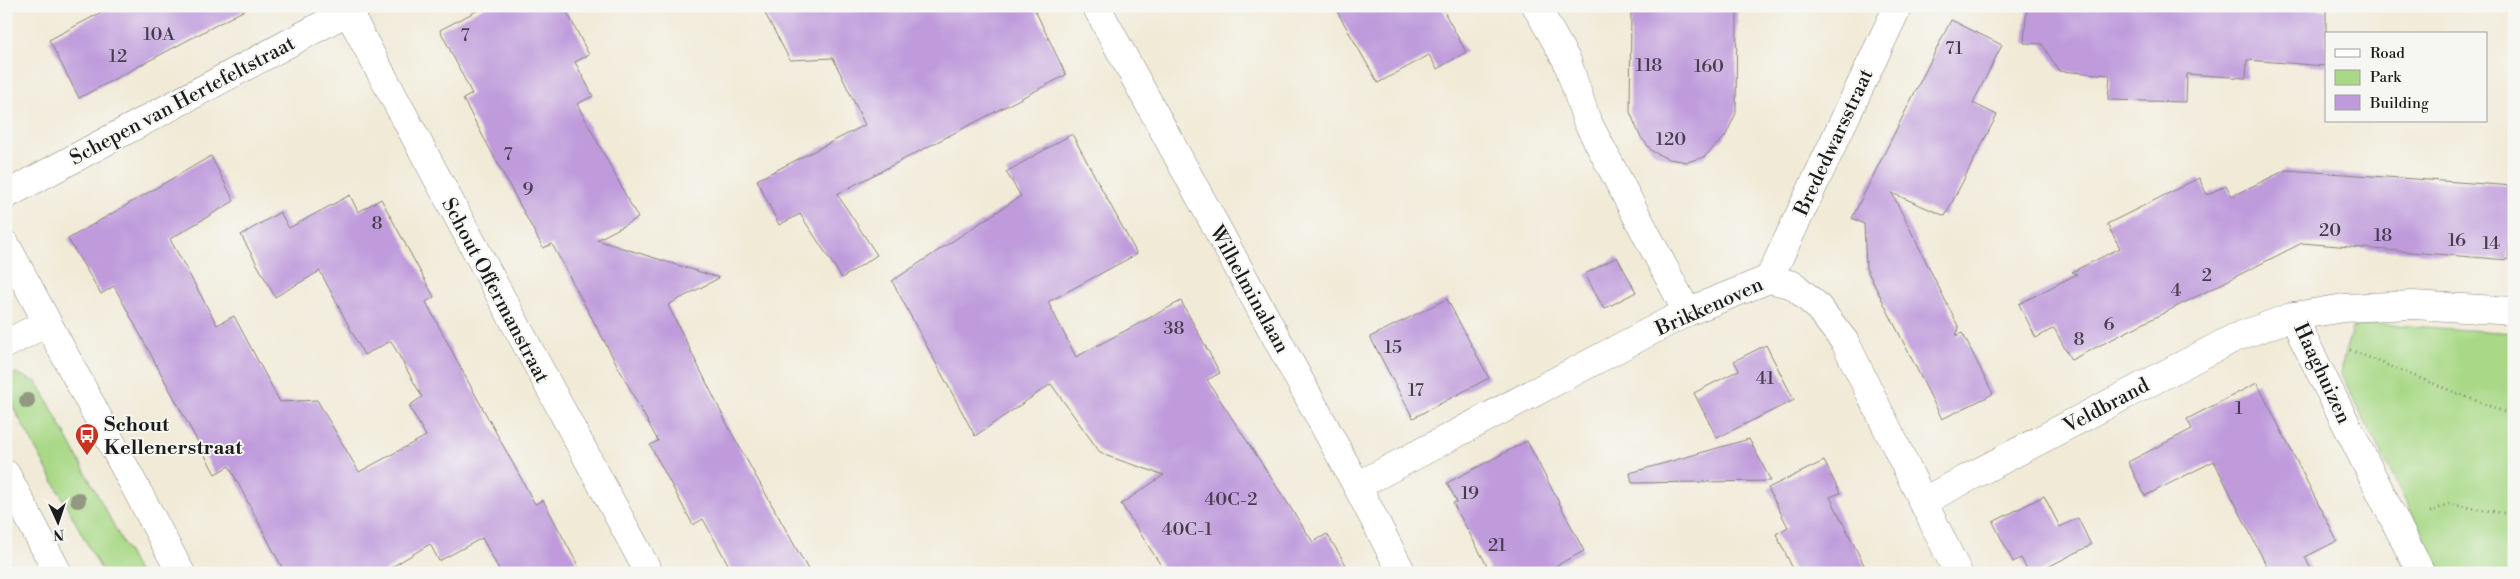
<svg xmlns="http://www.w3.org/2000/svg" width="2520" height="579" viewBox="0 0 2520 579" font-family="'Libre Bodoni',serif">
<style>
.green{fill:#a9d987;stroke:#627a52}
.building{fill:#bf9bdc}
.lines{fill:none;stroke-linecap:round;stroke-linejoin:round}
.minor-casing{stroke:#86837a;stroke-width:29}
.path{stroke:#86837a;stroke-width:3;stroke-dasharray:1 4;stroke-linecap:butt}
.minor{stroke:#fff;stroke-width:28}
.tree{fill:#939882}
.labels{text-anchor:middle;stroke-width:4;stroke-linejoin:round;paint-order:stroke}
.number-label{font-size:18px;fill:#453c4c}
.street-label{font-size:20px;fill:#1c1c1c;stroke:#f6f6f2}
.poi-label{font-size:20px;font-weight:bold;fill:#1c1c1c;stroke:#f6f6f2;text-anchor:start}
</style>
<rect width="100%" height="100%" fill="#f6f6f2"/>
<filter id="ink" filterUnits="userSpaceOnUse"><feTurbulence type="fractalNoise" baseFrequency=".02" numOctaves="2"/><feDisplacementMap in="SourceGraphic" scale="10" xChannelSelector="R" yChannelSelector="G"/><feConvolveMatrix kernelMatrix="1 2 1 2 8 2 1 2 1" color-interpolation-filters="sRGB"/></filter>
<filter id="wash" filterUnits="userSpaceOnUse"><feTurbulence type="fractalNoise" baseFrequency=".0096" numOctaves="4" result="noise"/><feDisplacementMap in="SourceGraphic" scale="20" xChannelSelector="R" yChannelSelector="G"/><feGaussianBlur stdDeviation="1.12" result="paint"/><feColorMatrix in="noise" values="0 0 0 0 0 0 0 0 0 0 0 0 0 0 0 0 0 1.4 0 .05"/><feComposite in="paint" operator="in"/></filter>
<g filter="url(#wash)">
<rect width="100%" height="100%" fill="#f1ead7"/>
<g class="green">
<polygon points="2379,324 2514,333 2514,573 2442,573 2341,374 2344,356 2352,328"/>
<polygon points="16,373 38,383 139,573 103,573 12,405 6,415 6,379"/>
</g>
<g id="blocks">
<g class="building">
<polygon points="113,6 252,6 79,98 49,40"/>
<polygon points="486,6 564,6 589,55 575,62 593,96 577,104 638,218 597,240 719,278 668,305 730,430 810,573 733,573 703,519 693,525 650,445 658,441 552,244 543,248 463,99 472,94 440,30"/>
<polygon points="761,6 1033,6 1066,75 837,194 877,255 842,278 800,214 779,225 757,180 865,125 833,58 790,60"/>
<polygon points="1334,6 1441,6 1466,52 1437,69 1429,55 1378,83"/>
<polygon points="1631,6 1737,6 1736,113 1725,137 1704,157 1687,162 1668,159 1652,151 1640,136 1630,112"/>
<polygon points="2027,6 2284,6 2326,10 2326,66 2247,60 2246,78 2187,74 2186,102 2108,100 2110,75 2059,71 2042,44 2024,43"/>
<polygon points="1951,20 2002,45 1973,103 1997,115 1945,216 1892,193 1959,328 1956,336 1962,333 1964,336 1993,394 1942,419 1866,268 1864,224 1852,218"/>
<polygon points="1072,134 1137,254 1048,302 1076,357 1181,301 1220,373 1207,380 1313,542 1327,534 1351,573 1166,573 1121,504 1164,475 1107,456 1099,451 1051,384 975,436 892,281 1021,196 1006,172"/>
<polygon points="211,156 234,201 170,239 217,325 234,316 280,402 317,400 359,472 426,436 409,406 422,397 391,341 364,355 320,271 275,297 241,235 280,212 289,228 350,195 358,212 381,199 434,297 426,302 464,374 535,504 543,500 582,573 501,573 482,538 439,561 430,544 382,573 285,573 229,466 215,474 114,286 101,294 68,239"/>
<polygon points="2286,170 2514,186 2514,224 2511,224 2508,260 2302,243 2071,360 2054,328 2036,338 2019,304 2077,274 2072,272 2120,248 2107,224 2199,178 2207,195 2226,185 2232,196"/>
<polygon points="1617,257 1636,292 1604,309 1585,274"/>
<polygon points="1447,299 1489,378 1413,418 1370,337"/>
<polygon points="1766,345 1794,400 1717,438 1694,393 1739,370 1734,361"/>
<polygon points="2257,383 2337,541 2305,557 2313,573 2270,573 2214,461 2145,496 2128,462 2192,429 2187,419"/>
<polygon points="1749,439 1771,481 1632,483 1630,473"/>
<polygon points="1527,441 1584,551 1542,573 1491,573 1453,503 1457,502 1447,483"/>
<polygon points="1824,461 1840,493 1830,497 1868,573 1795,573 1776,534 1788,527 1768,488"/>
<polygon points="2044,496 2060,527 2078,518 2091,545 2036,573 2029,573 2021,558 2013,562 1993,522"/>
</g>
</g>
</g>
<g filter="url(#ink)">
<use href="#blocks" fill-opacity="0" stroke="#86837a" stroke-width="1"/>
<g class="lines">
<g class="minor-casing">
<g id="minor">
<polyline points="345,6 649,573"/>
<polyline points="1096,6 1357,486 1402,573"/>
<polyline points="1536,6 1567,61 1587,121 1687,312"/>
<polyline points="6,195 358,6"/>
<polyline points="6,245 181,573"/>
<polyline points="1769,279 1898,6"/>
<polyline points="2294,316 2303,338 2421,573"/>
<polyline points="6,344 46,323"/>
<polyline points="6,474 58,573"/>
<polyline points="1357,486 1687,312 1769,279 1793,285 1817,306 1845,342 1958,573"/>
<polyline points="1922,502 2234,338 2294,316 2344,308 2413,305 2514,311"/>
</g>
</g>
<g class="path">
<polyline points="2350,350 2514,416"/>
<polyline points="2430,512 2449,504 2514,515"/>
</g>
<use href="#minor" class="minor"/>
</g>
<g class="tree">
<circle cx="27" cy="401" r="8"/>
<circle cx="78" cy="500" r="8"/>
</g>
</g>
<defs>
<g id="bus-pin" transform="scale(1.25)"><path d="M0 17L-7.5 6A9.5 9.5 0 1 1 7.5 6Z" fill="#c8321e" stroke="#f6f6f2"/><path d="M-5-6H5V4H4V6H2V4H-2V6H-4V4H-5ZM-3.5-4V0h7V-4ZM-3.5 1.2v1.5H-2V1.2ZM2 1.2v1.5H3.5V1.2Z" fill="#fff"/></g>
</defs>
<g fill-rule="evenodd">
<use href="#bus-pin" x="87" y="435"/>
</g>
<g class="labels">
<g class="number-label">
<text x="159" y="40">10A</text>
<text x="465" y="41">7</text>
<text x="1954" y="54">71</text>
<text x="118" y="62">12</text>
<text x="1649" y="71">118</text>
<text x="1709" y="72">160</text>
<text x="1671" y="145">120</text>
<text x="508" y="160">7</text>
<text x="528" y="195">9</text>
<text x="377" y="229">8</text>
<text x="2330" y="236">20</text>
<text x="2383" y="241">18</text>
<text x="2457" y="246">16</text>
<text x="2491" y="249">14</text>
<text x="2207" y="281">2</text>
<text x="2176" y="296">4</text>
<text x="2109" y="330">6</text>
<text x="1174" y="334">38</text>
<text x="2079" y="345">8</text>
<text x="1393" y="353">15</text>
<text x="1765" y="384">41</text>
<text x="1416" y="396">17</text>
<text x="2239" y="414">1</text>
<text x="1470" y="499">19</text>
<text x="1231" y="505">40C-2</text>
<text x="1187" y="535">40C-1</text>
<text x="1497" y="551">21</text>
</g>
<g class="street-label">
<text transform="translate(182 100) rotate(-28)" y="7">Schepen van Hertefeltstraat</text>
<text transform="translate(1833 142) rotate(-65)" y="7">Brededwarsstraat</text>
<text transform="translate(1250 289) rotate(61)" y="7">Wilhelminalaan</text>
<text transform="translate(496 290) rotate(62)" y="7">Schout Offermanstraat</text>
<text transform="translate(1709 306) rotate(-24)" y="7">Brikkenoven</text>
<text transform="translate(2323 373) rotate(65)" y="7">Haaghuizen</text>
<text transform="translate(2106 405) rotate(-28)" y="7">Veldbrand</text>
</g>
<g class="poi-label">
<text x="104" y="431">Schout<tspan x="104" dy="23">Kellenerstraat</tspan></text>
</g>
</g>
<rect width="2520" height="579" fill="none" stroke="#f6f6f2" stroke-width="25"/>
<rect x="2325" y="32" width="162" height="90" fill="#f6f6f2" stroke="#9f9f9c"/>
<rect x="2335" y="49" width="25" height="8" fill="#ffffff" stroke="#9f9f9c"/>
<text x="2370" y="58" font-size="15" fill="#1c1c1c">Road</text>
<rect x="2335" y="70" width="25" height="15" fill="#a9d987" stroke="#9f9f9c"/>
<text x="2370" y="82" font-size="15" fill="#1c1c1c">Park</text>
<rect x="2335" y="95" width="25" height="15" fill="#bf9bdc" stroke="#9f9f9c"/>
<text x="2370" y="108" font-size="15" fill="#1c1c1c">Building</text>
<g transform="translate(58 522) rotate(177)" stroke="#f6f6f2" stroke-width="4" paint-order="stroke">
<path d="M0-4L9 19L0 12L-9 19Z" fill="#1c1c1c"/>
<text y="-8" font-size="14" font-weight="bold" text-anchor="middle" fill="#1c1c1c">N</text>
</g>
</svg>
